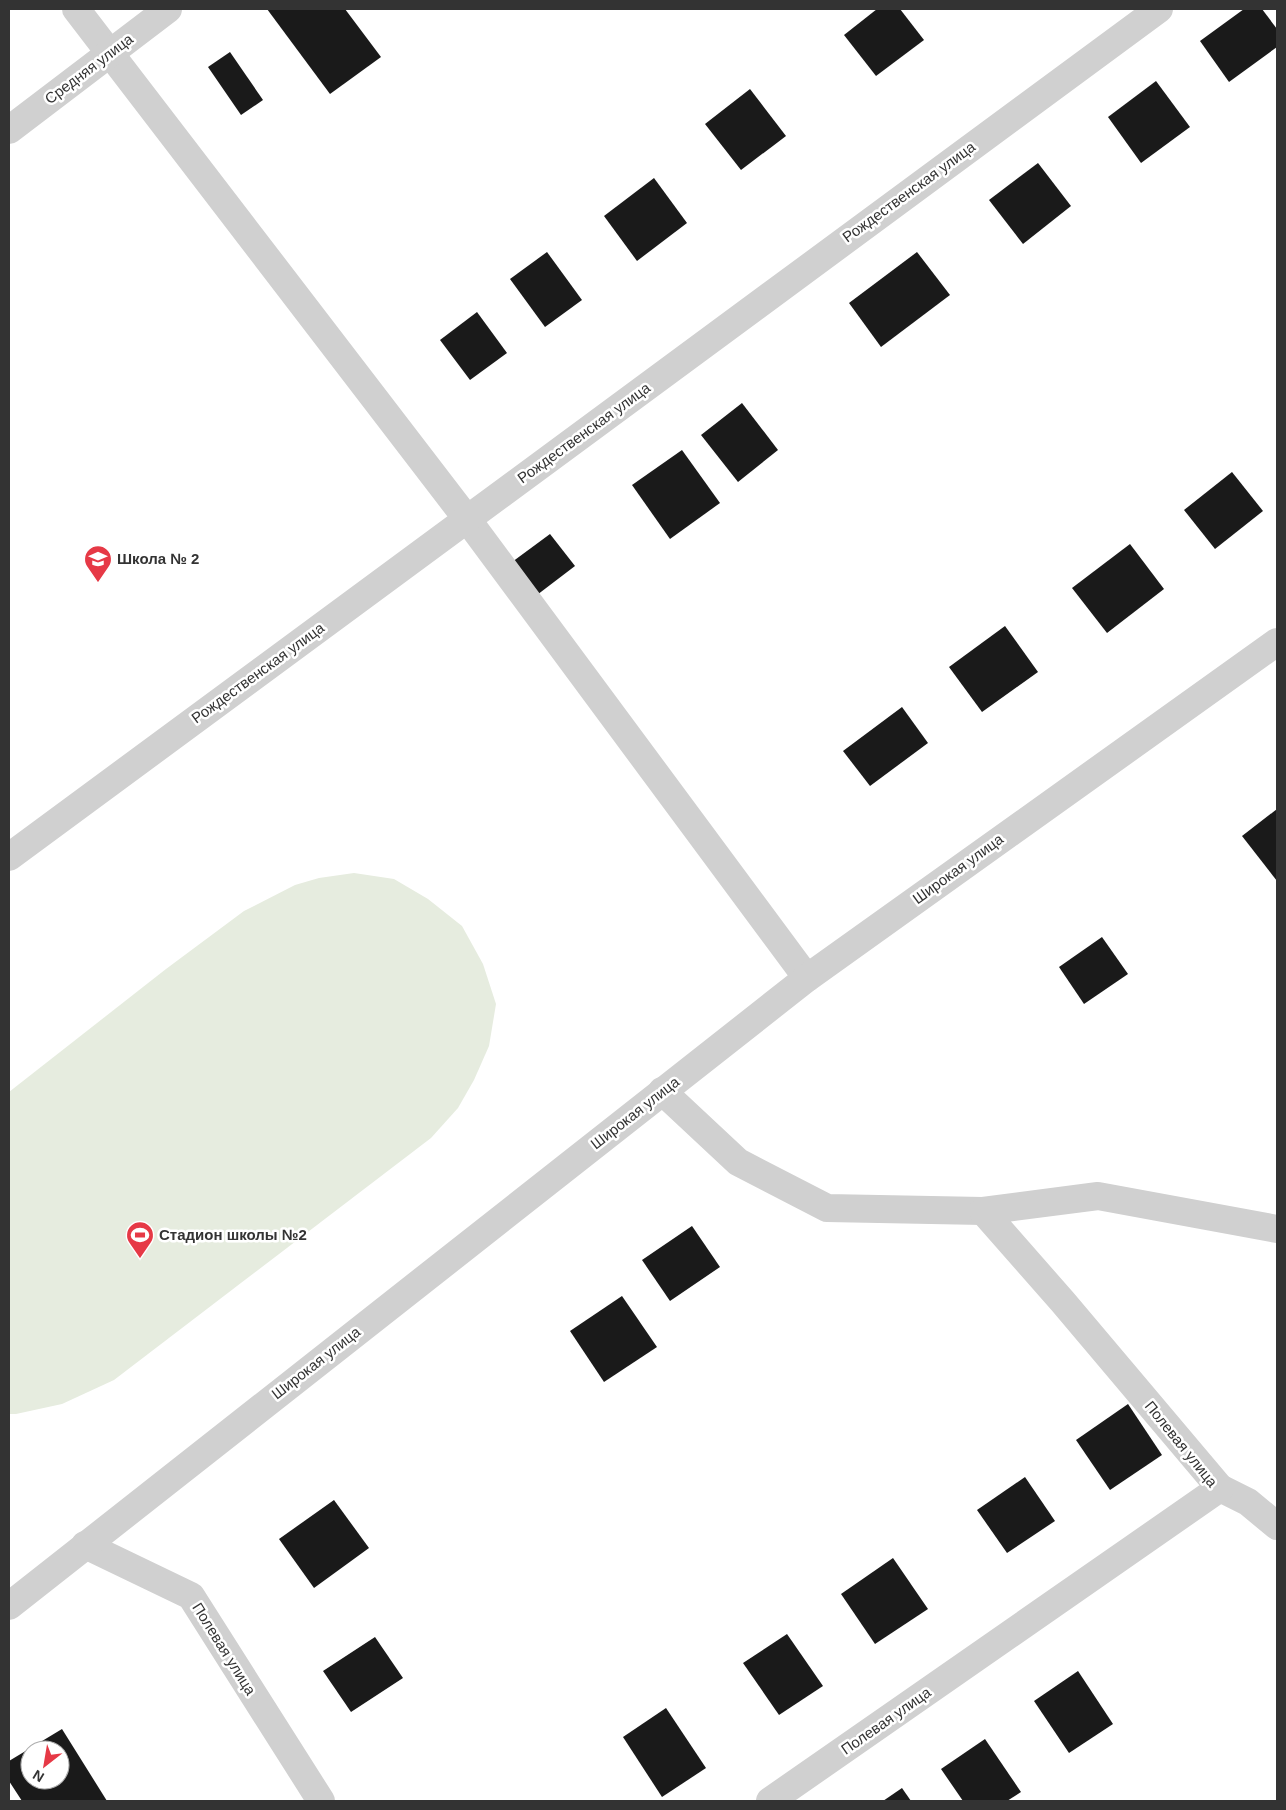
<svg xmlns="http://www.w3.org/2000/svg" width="1286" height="1810" viewBox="0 0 1286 1810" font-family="Helvetica,sans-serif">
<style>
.green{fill:#e6ecdf}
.building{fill:#1a1a1a;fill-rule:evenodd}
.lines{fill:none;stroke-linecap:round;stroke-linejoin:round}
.minor{stroke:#d0d0d0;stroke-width:28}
.labels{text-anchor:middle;stroke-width:5;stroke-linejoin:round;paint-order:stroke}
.street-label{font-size:15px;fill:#333;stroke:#fff}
.poi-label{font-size:15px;font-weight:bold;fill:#333;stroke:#fff;text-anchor:start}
</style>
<rect width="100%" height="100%" fill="#fff"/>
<polygon class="green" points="354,873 394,879 428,899 462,926 483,964 496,1004 489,1046 474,1080 458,1108 431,1138 114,1380 62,1404 16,1414 9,1414 9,1092 166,969 244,911 295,885 319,878"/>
<g class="building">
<polygon points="267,9 345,9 381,57 330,94"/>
<polygon points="877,9 900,9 924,40 876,76 844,35"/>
<polygon points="1244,9 1262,9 1277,29 1277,47 1229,82 1200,41"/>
<polygon points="230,52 263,100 241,115 208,67"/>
<polygon points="1156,81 1190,127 1141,163 1108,117"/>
<polygon points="750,89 786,136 741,170 705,124"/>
<polygon points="1038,163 1071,206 1023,244 989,200"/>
<polygon points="654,178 687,223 637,261 604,216"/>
<polygon points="547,252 582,300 545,327 510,279"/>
<polygon points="917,252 950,295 881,347 849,303"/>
<polygon points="477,312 507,353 470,380 440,340"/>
<polygon points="742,403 778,450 738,482 701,435"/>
<polygon points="682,450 720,503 670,539 632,485"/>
<polygon points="1232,472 1263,511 1215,549 1184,510"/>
<polygon points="550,534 575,566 533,598 508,565"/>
<polygon points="1130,544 1164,589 1107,633 1072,588"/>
<polygon points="1005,626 1038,672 982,712 949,667"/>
<polygon points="902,707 928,743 870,786 843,751"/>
<polygon points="1277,809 1277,881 1242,836"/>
<polygon points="1102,937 1128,974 1084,1004 1059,967"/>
<polygon points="692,1226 720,1267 670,1301 642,1260"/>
<polygon points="622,1296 657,1347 604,1382 570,1331"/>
<polygon points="1128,1404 1162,1455 1110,1490 1076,1440"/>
<polygon points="1025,1477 1055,1521 1007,1553 977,1510"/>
<polygon points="334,1500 369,1548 314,1588 279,1539"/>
<polygon points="893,1558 928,1609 875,1644 841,1594"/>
<polygon points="787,1634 823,1686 779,1715 743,1663"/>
<polygon points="375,1637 403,1678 351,1712 323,1671"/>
<polygon points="1078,1671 1113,1724 1069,1753 1034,1701"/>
<polygon points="666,1708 706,1768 662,1797 623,1737"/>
<path d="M62 1729 107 1801H22L9 1781V1761ZM30 1750H60V1780H30Z"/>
<polygon points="985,1739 1021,1792 1007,1801 963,1801 941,1769"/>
<polygon points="902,1788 911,1801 883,1801"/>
</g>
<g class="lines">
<g class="minor">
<polyline points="76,9 467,519 807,978"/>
<polyline points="9,130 168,9"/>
<polyline points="9,857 1159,9"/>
<polyline points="662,1091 738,1162 827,1208 983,1211"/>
<polyline points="1220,1488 1248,1502 1277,1526"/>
<polyline points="85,1545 191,1596 321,1801"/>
<polyline points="9,1606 807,978 1277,642"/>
<polyline points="770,1801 1220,1488 1063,1302 983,1211 1098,1196 1277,1229"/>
</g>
</g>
<defs>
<g id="school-pin" transform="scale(1.4375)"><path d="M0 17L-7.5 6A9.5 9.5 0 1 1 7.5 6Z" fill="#e63946" stroke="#fff"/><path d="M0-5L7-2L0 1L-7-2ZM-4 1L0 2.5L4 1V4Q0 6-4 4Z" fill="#fff"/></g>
<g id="stadium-pin" transform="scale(1.4375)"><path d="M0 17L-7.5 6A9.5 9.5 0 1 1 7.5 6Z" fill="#e63946" stroke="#fff"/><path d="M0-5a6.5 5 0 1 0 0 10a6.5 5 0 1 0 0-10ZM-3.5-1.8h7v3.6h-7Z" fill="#fff"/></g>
</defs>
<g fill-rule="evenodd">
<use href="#school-pin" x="98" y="559"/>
<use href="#stadium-pin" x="140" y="1235"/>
</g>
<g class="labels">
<g class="street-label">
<text transform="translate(89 69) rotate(-37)" y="5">Средняя улица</text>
<text transform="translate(909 192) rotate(-36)" y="5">Рождественская улица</text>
<text transform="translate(584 433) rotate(-36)" y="5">Рождественская улица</text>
<text transform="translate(258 673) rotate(-36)" y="5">Рождественская улица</text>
<text transform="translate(958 869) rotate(-36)" y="5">Широкая улица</text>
<text transform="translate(635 1113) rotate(-38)" y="5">Широкая улица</text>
<text transform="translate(316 1363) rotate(-38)" y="5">Широкая улица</text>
<text transform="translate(1181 1444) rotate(51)" y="5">Полевая улица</text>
<text transform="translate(224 1649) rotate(58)" y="5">Полевая улица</text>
<text transform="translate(886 1721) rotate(-35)" y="5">Полевая улица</text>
</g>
<g class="poi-label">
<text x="117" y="564">Школа № 2</text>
<text x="159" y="1240">Стадион школы №2</text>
</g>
</g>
<rect width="1286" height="1810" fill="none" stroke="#333333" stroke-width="20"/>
<g transform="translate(45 1765) rotate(211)"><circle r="24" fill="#ffffff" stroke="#adadad"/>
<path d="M0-4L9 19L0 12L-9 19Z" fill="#e63946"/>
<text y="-8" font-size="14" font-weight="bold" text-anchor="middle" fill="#333333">N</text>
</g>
</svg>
